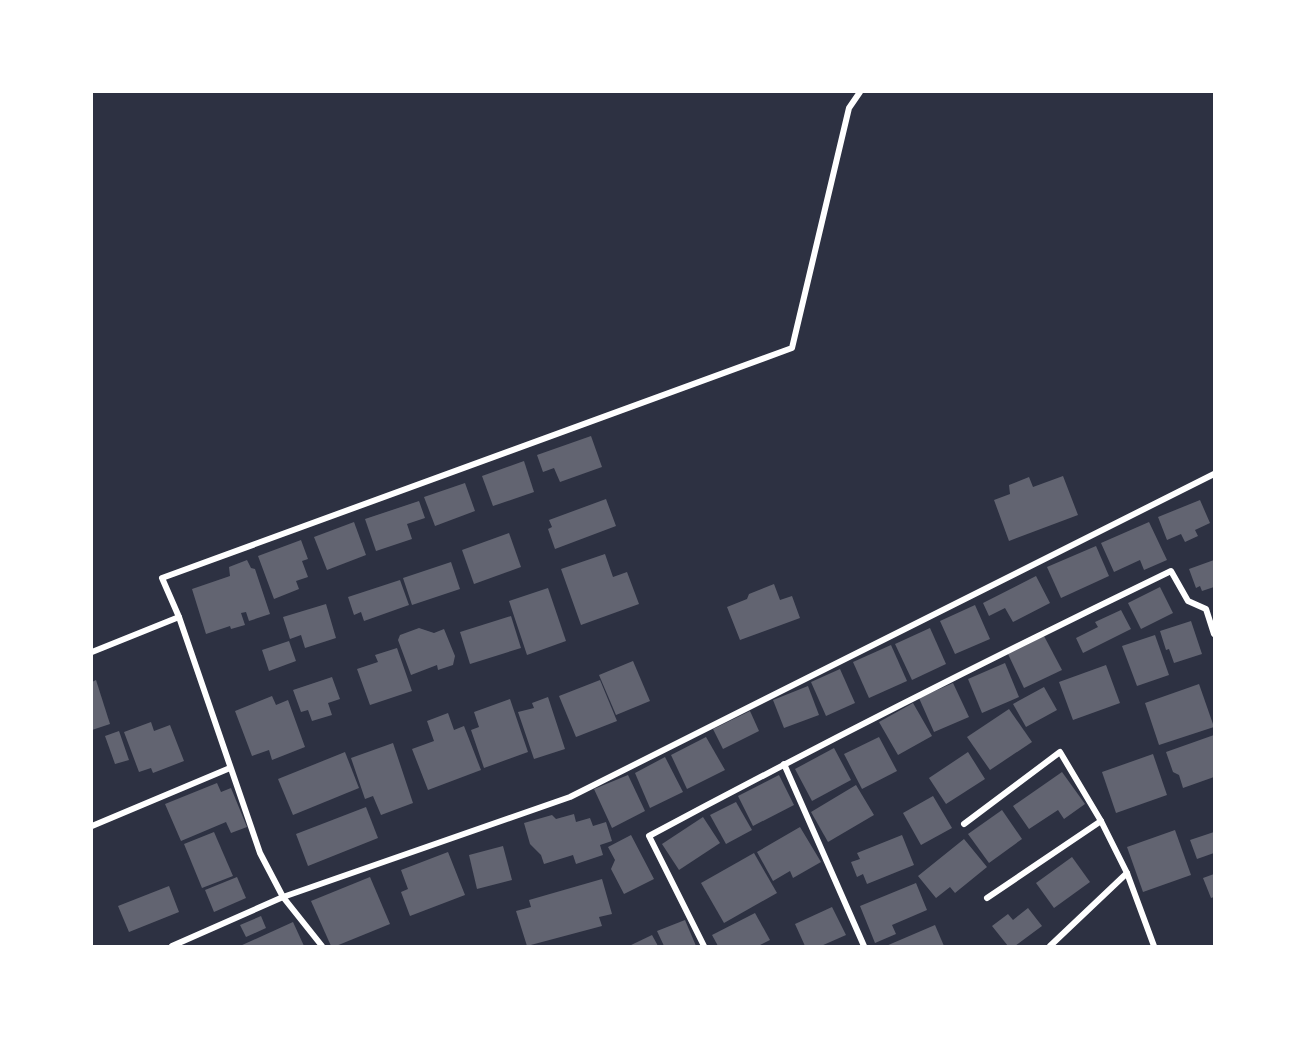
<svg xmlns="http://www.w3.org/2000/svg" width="1306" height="1038" viewBox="0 0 1306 1038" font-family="Jost,sans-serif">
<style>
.building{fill:#626471}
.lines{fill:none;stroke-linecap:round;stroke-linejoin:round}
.minor{stroke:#fff;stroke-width:6}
</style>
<rect width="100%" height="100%" fill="#2d3142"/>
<g class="building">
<polygon points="591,436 602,467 560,482 554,468 543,472 537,455"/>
<polygon points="524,461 534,492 493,506 482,476"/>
<polygon points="1063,476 1078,515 1009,541 994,500 1010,494 1009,485 1029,477 1033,487"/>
<polygon points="465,483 475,511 435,526 424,497"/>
<polygon points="606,499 616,526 555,549 548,529 552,527 549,520"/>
<polygon points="1200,500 1210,523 1195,530 1198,536 1185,542 1181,534 1167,540 1158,517"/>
<polygon points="419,501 425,518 407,524 412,539 376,551 365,519"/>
<polygon points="354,522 366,555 327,570 314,537"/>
<polygon points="1149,522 1167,560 1144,570 1140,560 1114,572 1101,543"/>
<polygon points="509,533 521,567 474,584 462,550"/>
<polygon points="301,540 308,559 302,561 308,577 296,581 299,589 274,599 258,556"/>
<polygon points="1096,546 1109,576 1061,598 1047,567"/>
<polygon points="605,554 613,577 627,572 639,604 581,625 561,569"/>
<polygon points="247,560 251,568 255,569 270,614 249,621 246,612 241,613 245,625 231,629 230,626 206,634 192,589 230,576 229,567"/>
<polygon points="1214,560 1214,587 1202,591 1200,586 1196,588 1189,569"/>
<polygon points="451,562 460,589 412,605 403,578"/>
<polygon points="1036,576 1050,603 1013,622 1005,608 989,616 983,603"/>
<polygon points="400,580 409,605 364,621 361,612 354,615 348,597"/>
<polygon points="774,584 780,600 792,596 800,618 740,640 727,607 747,599 749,594"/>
<polygon points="1160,587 1173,613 1141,629 1128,603"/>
<polygon points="548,588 566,641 527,655 509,601"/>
<polygon points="326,604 336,638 305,648 301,635 290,639 283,617"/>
<polygon points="975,605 990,639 955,654 940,621"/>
<polygon points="1121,610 1131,629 1083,653 1076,638 1098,627 1095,622"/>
<polygon points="511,616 521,648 470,664 460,632"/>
<polygon points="1191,621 1202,654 1174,663 1169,649 1166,650 1160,631"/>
<polygon points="419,628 434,633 444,629 455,656 453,665 438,670 437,665 411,675 398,640 400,635"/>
<polygon points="930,628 946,664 912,680 895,644"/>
<polygon points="1155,635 1169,675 1137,686 1122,646"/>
<polygon points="1044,636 1062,670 1024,688 1008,654"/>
<polygon points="289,641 296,661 269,671 262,650"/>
<polygon points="891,645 907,681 869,698 853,662"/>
<polygon points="397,648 412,691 370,705 357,669 378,662 375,655"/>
<polygon points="633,661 650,701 616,715 599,675"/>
<polygon points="1005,663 1019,697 982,713 968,679"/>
<polygon points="1106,665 1120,703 1073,720 1059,682"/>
<polygon points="840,669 855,703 826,716 811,682"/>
<polygon points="332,677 340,699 328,703 332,715 312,721 308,710 301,712 293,690"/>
<polygon points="96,680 110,724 92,730 92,682"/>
<polygon points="600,680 617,721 576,737 559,696"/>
<polygon points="953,683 969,717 934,732 919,698"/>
<polygon points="1199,684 1214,727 1159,745 1145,703"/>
<polygon points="808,686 819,715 784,728 773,700"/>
<polygon points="1044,687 1057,710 1026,727 1013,704"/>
<polygon points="272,696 276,705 288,700 305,747 272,760 269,750 252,756 235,711"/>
<polygon points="548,697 565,749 534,759 518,712 534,708 532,703"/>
<polygon points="510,699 528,752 484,768 471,730 479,727 474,712"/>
<polygon points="913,703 932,736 898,755 879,722"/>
<polygon points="1009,709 1032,742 990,770 967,737"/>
<polygon points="750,711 759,731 723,749 713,729"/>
<polygon points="448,713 454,730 464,726 481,770 428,790 412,749 434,741 427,721"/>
<polygon points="151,722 154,731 170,725 184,761 153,773 151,768 139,772 124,732"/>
<polygon points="119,731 129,760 115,764 105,736"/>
<polygon points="1214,735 1214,777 1183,788 1179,775 1173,772 1166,752"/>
<polygon points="706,737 725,770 687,789 671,755"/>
<polygon points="879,737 897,771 862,789 844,754"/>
<polygon points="393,743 413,803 381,815 373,796 365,799 351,758"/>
<polygon points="834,748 851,780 812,801 795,769"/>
<polygon points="345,752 359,788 293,815 278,779"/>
<polygon points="968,752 985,779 946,804 929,778"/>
<polygon points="1153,754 1167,795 1116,813 1102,772"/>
<polygon points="665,757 683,792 650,808 635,773"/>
<polygon points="1062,772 1085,804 1064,819 1058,810 1029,829 1013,806"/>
<polygon points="628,775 645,811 612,828 594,789"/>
<polygon points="779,775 794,805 753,826 738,796"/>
<polygon points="217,783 221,792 231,788 247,827 231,833 226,822 181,841 165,804"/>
<polygon points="856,785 874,815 828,842 811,812"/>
<polygon points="933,796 952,828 921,845 903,813"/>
<polygon points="736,802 752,830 726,844 710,815"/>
<polygon points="366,807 378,838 308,866 296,834"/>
<polygon points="1002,810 1022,839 989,863 968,834"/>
<polygon points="574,814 576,822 590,818 593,826 606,822 612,841 600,845 603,855 576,864 573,855 544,864 541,855 530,844 524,823 552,815 556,819"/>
<polygon points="703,817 720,843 679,870 662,844"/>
<polygon points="800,827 821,862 793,878 790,871 773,881 757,852"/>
<polygon points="1175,830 1191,875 1143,892 1127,847"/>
<polygon points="214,832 233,876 202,888 184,844"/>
<polygon points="1214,832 1214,853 1197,859 1190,840"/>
<polygon points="631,835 654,879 624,894 611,869 615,860 608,847"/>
<polygon points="902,835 914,865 867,884 863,874 857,877 851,862 860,859 857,853"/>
<polygon points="964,839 987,867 955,893 950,887 936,898 918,876"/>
<polygon points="503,846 512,880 477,889 469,855"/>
<polygon points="448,852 465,895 410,916 401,892 408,889 401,870"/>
<polygon points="754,853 777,893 724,923 701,883"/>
<polygon points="1072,857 1090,882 1054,908 1036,883"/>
<polygon points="1214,874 1214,897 1211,898 1203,878"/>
<polygon points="237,877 246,898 214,912 205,890"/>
<polygon points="370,877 390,924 336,946 331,946 311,901"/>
<polygon points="602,879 612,914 599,917 602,926 527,946 516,911 531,907 529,900"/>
<polygon points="916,883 927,910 892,925 896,934 875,943 860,906"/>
<polygon points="169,886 179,912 129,932 118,906"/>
<polygon points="832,907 846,935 821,946 805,946 795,924"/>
<polygon points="1028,908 1042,926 1015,946 1008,946 992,926 1008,914 1013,920"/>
<polygon points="755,913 770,940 758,946 718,946 712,935"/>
<polygon points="261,916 266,928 246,937 240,925"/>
<polygon points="685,920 696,946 664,946 657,931"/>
<polygon points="293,922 304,946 240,946"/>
<polygon points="935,925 944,946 886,946"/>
<polygon points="652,935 658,946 629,946"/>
</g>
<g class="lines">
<g class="minor">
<polyline points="92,652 179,617"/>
<polyline points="784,764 864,946"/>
<polyline points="964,824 1060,752 1101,821 1127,873 1154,946"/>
<polyline points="92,826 230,768"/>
<polyline points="987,898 1101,821"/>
<polyline points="172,946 283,897 570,797 1214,474"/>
<polyline points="322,946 283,897 260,853 179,617 162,578 792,348 849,108 860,92"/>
<path d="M704 946 649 836C821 744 995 656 1171 571L1188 601 1206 609 1214 634"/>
<polyline points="1050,946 1127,873"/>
</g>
</g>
<rect width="1306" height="1038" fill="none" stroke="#ffffff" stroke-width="186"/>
</svg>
